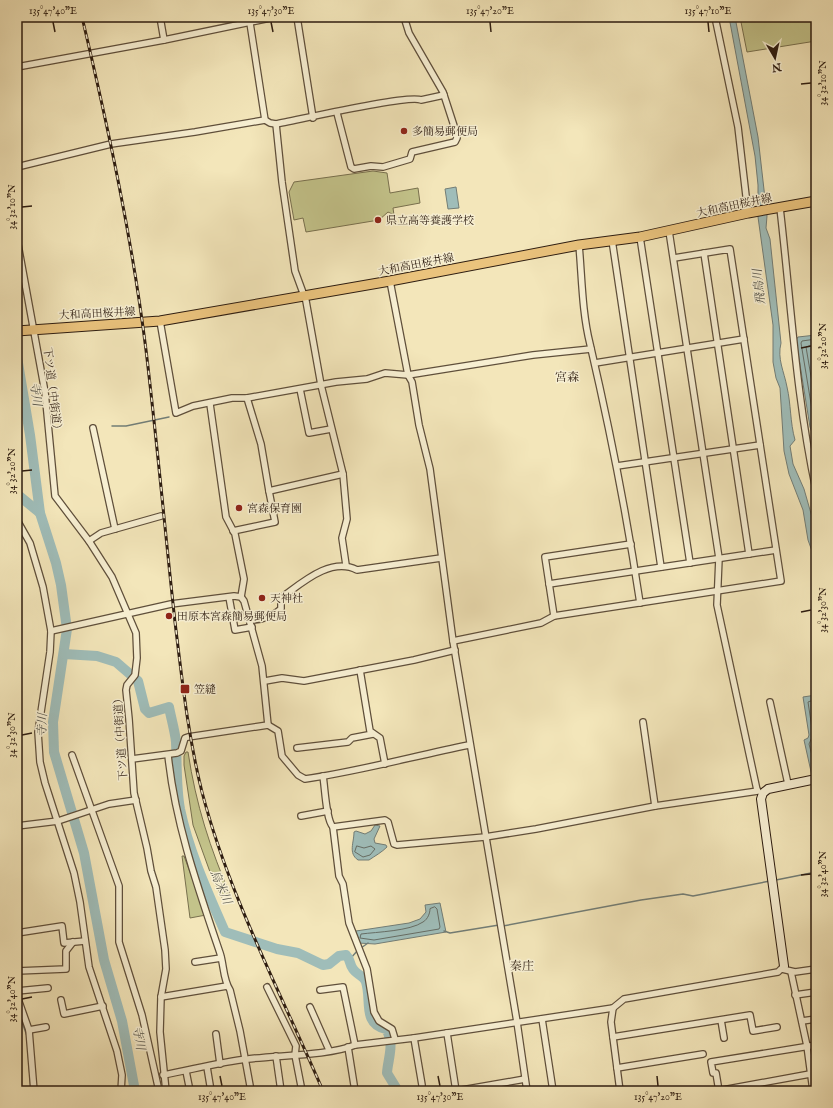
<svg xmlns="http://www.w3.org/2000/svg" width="833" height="1108" viewBox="0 0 833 1108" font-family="'IM FELL English','Noto Serif JP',serif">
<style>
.green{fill:#c3c38a;stroke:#78704e}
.water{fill:#9fbdb9;stroke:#727d76}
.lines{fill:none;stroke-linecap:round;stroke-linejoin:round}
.shore{stroke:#666d65;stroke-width:1}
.stream{stroke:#727d76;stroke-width:1.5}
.river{stroke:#9fbdb9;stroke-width:10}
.street-casing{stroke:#5f4f3b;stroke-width:8}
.secondary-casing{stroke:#2e1d11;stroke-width:10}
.primary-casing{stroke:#2e1d11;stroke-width:11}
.street{stroke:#f7efd2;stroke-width:5.5}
.secondary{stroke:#f7efd2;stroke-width:8}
.primary{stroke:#eac37d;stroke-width:9}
.rail-casing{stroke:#2e1d11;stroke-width:3}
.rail{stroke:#f7efd2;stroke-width:1.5;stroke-dasharray:4.5;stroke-linecap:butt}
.ticks{fill:none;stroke:#2e1d11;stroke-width:1.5}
.poi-dot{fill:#8f2418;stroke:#f7efd2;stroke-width:1.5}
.labels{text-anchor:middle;stroke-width:3;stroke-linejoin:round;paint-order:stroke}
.poi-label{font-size:11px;fill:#2e1d11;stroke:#f7efd2;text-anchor:start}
.street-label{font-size:11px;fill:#2e1d11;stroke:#f7efd2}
.water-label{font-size:12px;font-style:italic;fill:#56554c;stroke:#f7efd2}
.neighbourhood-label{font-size:12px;fill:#2e1d11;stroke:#f7efd2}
.neatline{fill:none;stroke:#2e1d11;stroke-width:1.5}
.ticks-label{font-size:10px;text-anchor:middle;fill:#2e1d11}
</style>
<rect width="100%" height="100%" fill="#f3e6ba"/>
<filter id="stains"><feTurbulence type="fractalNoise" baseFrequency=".005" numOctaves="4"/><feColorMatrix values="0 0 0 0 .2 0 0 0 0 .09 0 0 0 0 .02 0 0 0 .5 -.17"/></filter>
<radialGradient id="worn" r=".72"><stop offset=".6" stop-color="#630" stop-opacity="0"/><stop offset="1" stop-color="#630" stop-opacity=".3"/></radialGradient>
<g class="green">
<polygon points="740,17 816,17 816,41 747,52"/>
<polygon points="373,171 387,173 390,193 418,188 420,203 393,208 394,215 388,212 379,220 306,232 303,218 294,220 289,192 294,182"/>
<path d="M186 752H188C196 805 210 848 231 897L223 900 210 872 193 825 184 765V756Z"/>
<polygon points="182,856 184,856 206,915 190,918"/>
</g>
<g class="water">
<path d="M729 17H735L758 137 767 216 766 228 770 239 781 343C777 359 784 371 787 387 791 404 790 422 795 440L790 446 793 464 804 489 816 531V562L808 540 803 510 789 474 784 451 780 388 776 378 773 362V325L758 217V185L755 156Z"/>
<polygon points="456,187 459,208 448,209 445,189"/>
<polygon points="816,335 816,444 810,427 796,340 798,337"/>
<polygon points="816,695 816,775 812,776 804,740 808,738 809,735 803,697"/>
<path d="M375 825 380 826 374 839 375 843 386 845 387 847C382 852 375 856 369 860H358C348 853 354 843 354 832L356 831 365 834 371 831Z"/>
<polygon points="440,903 446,932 375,944 358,943 353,932 356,931 409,923 420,919 426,912 425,905"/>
</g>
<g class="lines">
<g class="shore">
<polyline points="816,339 802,341 801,343 816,434"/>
<polyline points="816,344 806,347 816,406"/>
<polyline points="816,699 808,702 813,735 809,744 816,771"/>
<polygon points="357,846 364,848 371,846 375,849 370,855 363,857 355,852"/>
<path d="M435 907 437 909 440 927 439 929 374 940 360 938 361 934C377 932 410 931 423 922 428 919 430 913 430 909Z"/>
</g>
<g class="stream">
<polyline points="112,426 126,426 169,417"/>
<polyline points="776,880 816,872"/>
<polyline points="503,926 641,900 683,894 693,896 770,881"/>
<polyline points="444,931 450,933 499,925"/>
<polyline points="361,948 368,943"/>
<polyline points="350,959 358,950"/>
<polyline points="17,1008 27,1036 31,1091"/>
</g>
<g class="river">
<polyline points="17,357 30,435 40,513 56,563 61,585 67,629 53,722 54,752 84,853 104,960 122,1021 135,1091"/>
<polyline points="17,494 40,513"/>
<path d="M64 654 97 656 116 662 138 681 145 709 149 713 169 707C171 718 175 731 176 742 177 765 176 787 180 809 189 852 208 893 225 932L277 949 298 953 323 965 329 964 339 956 346 955C351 960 349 964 353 969 356 974 364 976 366 982 372 1000 362 1024 386 1029 395 1044 388 1058 387 1073L398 1091"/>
</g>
<g class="street-casing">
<g id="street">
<polyline points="160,17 164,40"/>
<polyline points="297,17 313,118"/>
<polyline points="715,17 738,127 748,213"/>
<path d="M250 23 265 120 270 123 276 124C298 120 409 94 421 100L444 95"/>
<polyline points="17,67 164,40 275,17"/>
<polyline points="337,113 351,167 354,169 371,166 383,167 410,159 412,152 455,142 457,138 456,132 443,92 409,33 404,17"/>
<polyline points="276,124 282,182 295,271 306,301 321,385 343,474 347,519 342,538 346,565"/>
<polyline points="17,167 111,144 195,132 265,120"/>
<path d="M780 208C791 302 796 397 816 490"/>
<polyline points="669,231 719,558 717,605 757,790"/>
<polyline points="640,237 690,563"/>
<polyline points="17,239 45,392 55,496 89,541 112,577 136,633 137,658 135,675 127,685 126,690 129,719 134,793 147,848 151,871 156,887 165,950 166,969 161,997 160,1032 166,1091"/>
<polyline points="612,240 661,567"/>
<path d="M579 245C582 278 582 312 590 344 610 430 627 516 640 603"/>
<polyline points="704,253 749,554"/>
<polyline points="390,281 408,375 412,382 419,425 430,469 453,641 517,1022 527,1091"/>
<polyline points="160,321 176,413 193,406 232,398 247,398 336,382 367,379 385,373 408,375 533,355 591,349"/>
<polyline points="595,363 744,339"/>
<polyline points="300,389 309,433 331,429"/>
<polyline points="247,398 261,444 269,491 343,474"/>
<polyline points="210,404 226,517 235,534 244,579 241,597"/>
<polyline points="93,428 115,529"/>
<polyline points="617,466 760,445"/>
<polyline points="17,520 30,543 43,587 51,631 50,652 38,732 40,762 45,783 74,873 80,902 89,967 117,1051 122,1075 121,1091"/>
<polyline points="233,531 275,522 269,491"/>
<polyline points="89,541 101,533 161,516"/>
<polyline points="549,584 776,550"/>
<polyline points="229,597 235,630 252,627"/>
<polyline points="554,616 545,557 631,544"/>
<path d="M250 620C261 620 272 617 281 609V599L285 595C304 581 332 557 357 570L441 558"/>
<polyline points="51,631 171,604 234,596 241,597 244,601 262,666 268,725"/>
<polyline points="453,641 541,623 554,616 781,581 730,249 674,258"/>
<polyline points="360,670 370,731 380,738 385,764"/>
<polyline points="265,681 282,678 304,681 414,660 455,650"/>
<polyline points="770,702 788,784"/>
<polyline points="643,722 655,806"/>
<polyline points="297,748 348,742 352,738 373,734"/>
<polyline points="72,755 119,886 119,942 142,1015 159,1091"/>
<path d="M168 755C175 823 198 888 220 953 224 965 223 980 230 990L240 1031 251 1091"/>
<path d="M132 759 177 753 181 751 185 738 188 737 268 725 278 731 282 756 298 775 305 779C361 771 414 756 469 745"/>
<path d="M323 776C325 788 326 820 333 827L385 820 388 822 394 844 397 845 485 837 536 829 655 806 758 791"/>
<polyline points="301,816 328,811"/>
<polyline points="17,826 58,821 109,804 136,800"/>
<polyline points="333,827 339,876 343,884 349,923 367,969 374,1012 379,1021 392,1029 395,1039"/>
<polyline points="17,933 62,926 64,943 85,941"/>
<polyline points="195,962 221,958"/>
<polyline points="782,969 795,972 816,969"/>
<polyline points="17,971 66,969 66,951 73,942"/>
<polyline points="791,972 807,1046 813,1091"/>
<polyline points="267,987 296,1046 295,1055 302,1091"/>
<polyline points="320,990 343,987 355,1045"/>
<polyline points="17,991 48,988"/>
<polyline points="795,995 816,992"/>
<polyline points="17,996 29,1030 34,1091"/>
<polyline points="161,997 227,986"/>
<polyline points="61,1000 64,1014 103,1006"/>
<polyline points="310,1007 329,1050"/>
<polyline points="613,1008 611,1022 620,1091"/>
<polyline points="542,1019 553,1091"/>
<polyline points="721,1020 724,1038"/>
<polyline points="802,1021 816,1019"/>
<polyline points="29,1030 46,1027"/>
<polyline points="447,1033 456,1091"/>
<polyline points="216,1034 220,1064"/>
<polyline points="613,1037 750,1015 753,1031 777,1027"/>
<polyline points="414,1038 422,1085"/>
<polyline points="348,1047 355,1091"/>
<polyline points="276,1056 281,1091"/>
<polyline points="207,1067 211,1091"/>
<polyline points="617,1068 703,1054"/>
<polyline points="186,1071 190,1091"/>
<path d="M163 1075C191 1070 219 1062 248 1059 278 1055 328 1056 355 1045L414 1038 613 1008 624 999 778 972 784 966"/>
<polyline points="456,1091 525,1079"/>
<polyline points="717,1091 810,1074"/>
<polyline points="719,1091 716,1073 713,1073 711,1062 816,1045"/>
</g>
</g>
<g class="secondary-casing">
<polyline id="secondary" points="784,966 761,799 763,793 768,789 816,779"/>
</g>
<g class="primary-casing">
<polyline id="primary" points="17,331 160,321 390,281 579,245 640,237 748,213 816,201"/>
</g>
<use href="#street" class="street"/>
<use href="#secondary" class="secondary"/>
<use href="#primary" class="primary"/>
<g class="rail-casing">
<path id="rail" d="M82 17C108 127 132 238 146 350 157 441 165 531 175 622 182 679 188 736 202 792 229 896 281 993 323 1091"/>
</g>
<use href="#rail" class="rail"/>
</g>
<path class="ticks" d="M53 22 55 32M271 22 273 32M490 22 491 32M708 22 709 32M801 84 811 83M22 207 32 206M801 348 811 346M22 471 32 470M801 612 811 610M22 735 32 733M801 875 811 874M22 999 32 997M220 1076 222 1086M438 1076 440 1086M657 1076 658 1086"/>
<g class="poi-dot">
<circle cx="404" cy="131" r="4"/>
<circle cx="378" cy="220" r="4"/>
<circle cx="239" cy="508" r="4"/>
<circle cx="262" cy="598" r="4"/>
<circle cx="169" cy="616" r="4"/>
<rect x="180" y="684" width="10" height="10" rx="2"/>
</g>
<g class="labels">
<g class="poi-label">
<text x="412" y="135">多簡易郵便局</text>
<text x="386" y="224">県立高等養護学校</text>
<text x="247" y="512">宮森保育園</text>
<text x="270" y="602">天神社</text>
<text x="177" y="620">田原本宮森簡易郵便局</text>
<text x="194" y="693">笠縫</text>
</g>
<g class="street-label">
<text transform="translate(734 205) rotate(-12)" y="4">大和高田桜井線</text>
<text transform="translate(416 264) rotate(-11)" y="4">大和高田桜井線</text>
<text transform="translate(97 313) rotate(-3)" y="4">大和高田桜井線</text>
<text transform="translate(53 391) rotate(83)" y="4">下ツ道（中街道）</text>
<text transform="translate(120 737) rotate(-94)" y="4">下ツ道（中街道）</text>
</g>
<g class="water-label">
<text transform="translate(759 287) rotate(-96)" y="4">飛鳥川</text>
<text transform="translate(36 394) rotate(82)" y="4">寺川</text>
<text transform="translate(42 725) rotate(-88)" y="4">寺川</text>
<text transform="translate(221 887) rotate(67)" y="4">烏米川</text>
<text transform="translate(139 1038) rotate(80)" y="4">寺川</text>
</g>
<g class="neighbourhood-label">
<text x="567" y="381">宮森</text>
<text x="522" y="970">秦庄</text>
</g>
</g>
<rect width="833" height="1108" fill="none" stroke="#f3e6ba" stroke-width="44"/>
<g transform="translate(775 58) rotate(171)" stroke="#f7efd2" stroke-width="3" paint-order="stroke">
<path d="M0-3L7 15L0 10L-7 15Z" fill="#2e1d11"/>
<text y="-6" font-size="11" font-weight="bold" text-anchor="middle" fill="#2e1d11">N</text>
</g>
<rect x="22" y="22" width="789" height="1064" class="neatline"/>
<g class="ticks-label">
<text x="53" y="14">135°47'40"E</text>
<text x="271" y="14">135°47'30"E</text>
<text x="490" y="14">135°47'20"E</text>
<text x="708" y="14">135°47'10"E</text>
<text transform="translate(822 83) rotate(-90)" y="4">34°32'10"N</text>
<text transform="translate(11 207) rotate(-90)" y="4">34°32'10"N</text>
<text transform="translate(822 346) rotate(-90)" y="4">34°32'20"N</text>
<text transform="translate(11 471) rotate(-90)" y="4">34°32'20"N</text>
<text transform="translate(822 610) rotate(-90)" y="4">34°32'30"N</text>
<text transform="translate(11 735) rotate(-90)" y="4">34°32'30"N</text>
<text transform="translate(822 874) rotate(-90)" y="4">34°32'40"N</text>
<text transform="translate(11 999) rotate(-90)" y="4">34°32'40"N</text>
<text x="222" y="1100">135°47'40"E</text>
<text x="440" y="1100">135°47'30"E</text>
<text x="658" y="1100">135°47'20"E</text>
</g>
<rect width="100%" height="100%" filter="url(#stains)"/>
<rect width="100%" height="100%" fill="url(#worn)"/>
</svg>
